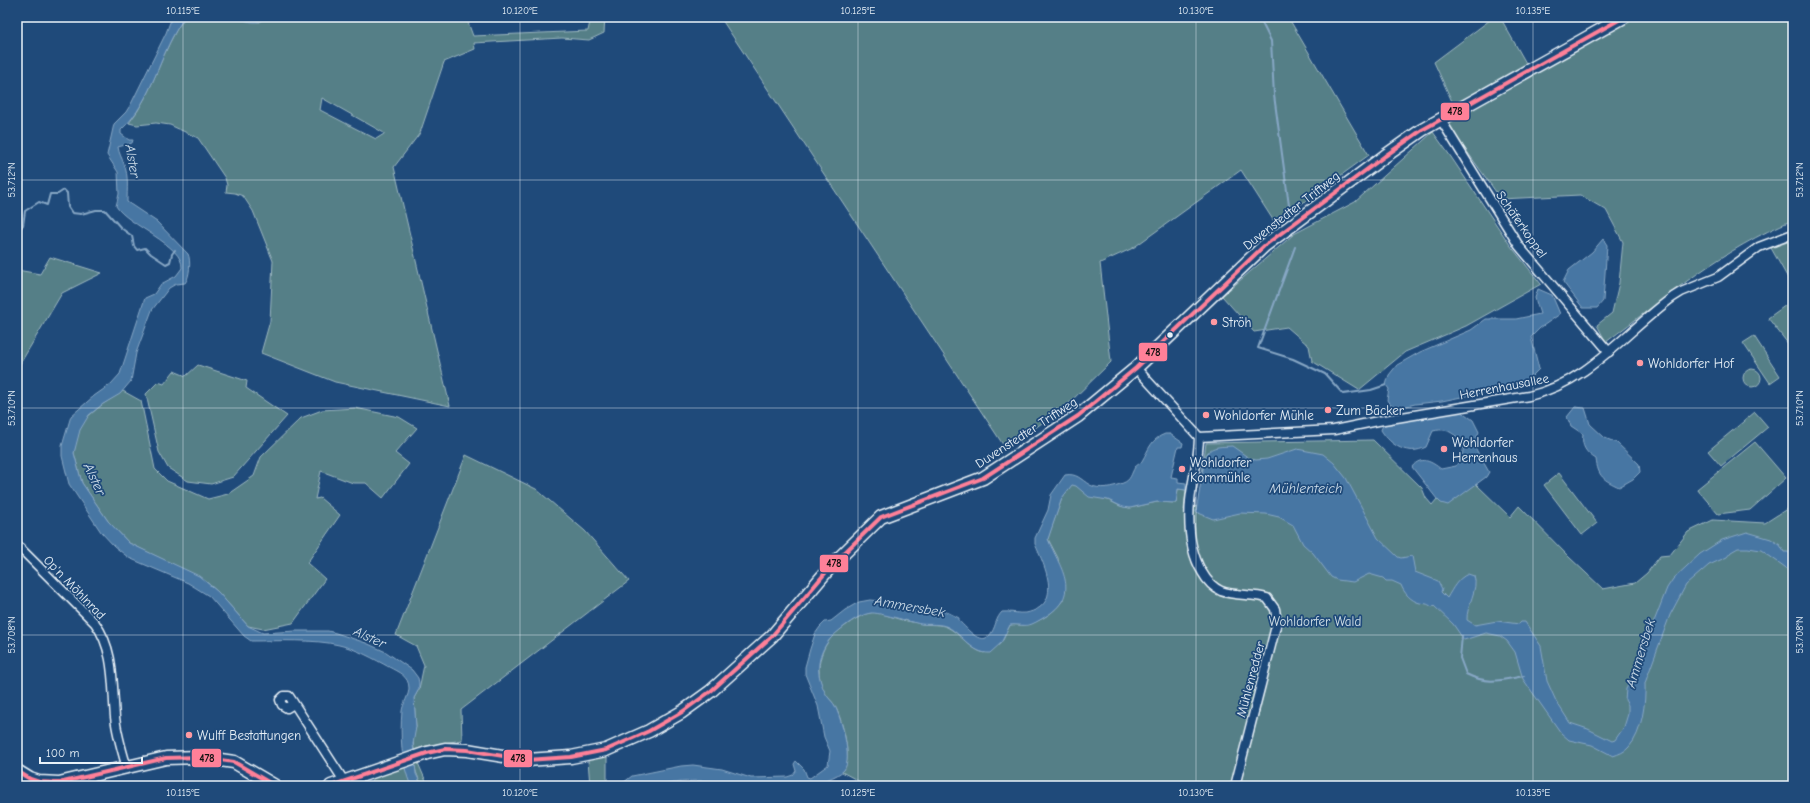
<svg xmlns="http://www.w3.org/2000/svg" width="1810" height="803" viewBox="0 0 1810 803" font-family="'Comic Neue',sans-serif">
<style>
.green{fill:#547f87;stroke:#9eb8c0;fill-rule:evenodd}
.water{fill:#4776a3;stroke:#87a7c5}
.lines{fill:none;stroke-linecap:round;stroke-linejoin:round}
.stream{stroke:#87a7c5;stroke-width:2}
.street-casing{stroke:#e8f1f8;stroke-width:11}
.secondary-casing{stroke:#e8f1f8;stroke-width:15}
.street{stroke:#1f4a7a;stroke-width:8}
.secondary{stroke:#1f4a7a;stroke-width:12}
.bus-1-casing{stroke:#1f4a7a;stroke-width:7}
.bus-1{stroke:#ff8098;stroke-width:4}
.ticks{fill:none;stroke:#e8f1f8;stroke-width:1;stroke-opacity:0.45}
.poi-dot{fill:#ff9aa2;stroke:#1f4a7a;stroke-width:1.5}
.bus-dot{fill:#e8f1f8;stroke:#1f4a7a;stroke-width:1.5}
.labels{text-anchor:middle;stroke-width:3.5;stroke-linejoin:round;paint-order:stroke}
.street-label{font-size:13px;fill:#e8f1f8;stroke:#1f4a7a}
.poi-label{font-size:13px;fill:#e8f1f8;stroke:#1f4a7a;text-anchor:start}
.park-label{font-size:13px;fill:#d2e0e7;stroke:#1f4a7a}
.water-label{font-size:14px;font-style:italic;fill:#d0dfeb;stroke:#1f4a7a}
.line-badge{stroke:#1f4a7a;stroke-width:1.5}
.pale-badge-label{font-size:11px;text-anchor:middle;font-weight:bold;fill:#111}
.neatline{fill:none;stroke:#e8f1f8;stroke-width:1.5}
.ticks-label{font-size:10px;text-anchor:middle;fill:#e8f1f8}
</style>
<rect width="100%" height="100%" fill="#1f4a7a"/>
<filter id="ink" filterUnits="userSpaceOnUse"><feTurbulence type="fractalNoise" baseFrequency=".025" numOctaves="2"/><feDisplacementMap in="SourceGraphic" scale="8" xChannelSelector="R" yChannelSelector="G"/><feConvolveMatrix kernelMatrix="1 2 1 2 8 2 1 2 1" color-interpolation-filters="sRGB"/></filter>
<g filter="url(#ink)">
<g class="green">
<path d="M185 17H236L242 20 260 22 266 17H466L473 36 588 31 591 17H605L604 33 589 40 562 38 474 43 475 49 444 62 420 133 394 167 450 406 335 382 261 353 270 321 273 261 253 211 243 196 235 193 226 192 227 185 225 178 198 138 170 125 156 123 137 125 129 123C155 91 161 49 185 17ZM322 98 384 133V134L376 139 320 110Z"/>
<polygon points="720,17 1288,17 1369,155 1275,223 1241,170 1133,248 1100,263 1111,362 1067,405 1006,449"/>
<polygon points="1494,17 1500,17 1527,65 1455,108 1434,62"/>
<path d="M1633 17H1793V220C1724 248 1666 297 1606 342L1597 325 1612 313 1619 283 1623 242 1606 210 1580 195 1501 199 1446 122Z"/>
<polygon points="1433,132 1451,157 1510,245 1541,284 1466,326 1405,352 1359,390 1312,361 1309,346 1287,327 1254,332 1222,296 1294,234 1355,202"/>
<polygon points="1793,240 1793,287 1771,248"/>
<polygon points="50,257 102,273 62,293 17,369 17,270 40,274"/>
<polygon points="1793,300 1793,350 1768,318"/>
<polygon points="1754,336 1780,376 1770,383 1743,343"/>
<polygon points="198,365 247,381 246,388 287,416 233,477 211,484 188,481 168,468 159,452 146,394 158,382 164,384 174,371 186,376"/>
<circle cx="1752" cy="378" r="9"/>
<polygon points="123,391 141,401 155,469 167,481 208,499 228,494 254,476 261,457 301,418 322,410 355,408 399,417 417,428 395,453 409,464 383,498 366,483 353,483 321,471 315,499 320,498 340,515 307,563 325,579 293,623 263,629 248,626 218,592 203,579 129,543 108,521 82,483 74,453 77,435 86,418 103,404"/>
<polygon points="1755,412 1768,427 1721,466 1708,451"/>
<path d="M1373 440 1422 488 1426 498 1432 505 1437 499 1440 501 1476 484 1510 517 1519 506 1569 557 1603 589 1635 583 1647 573 1660 556 1670 555 1688 532 1713 520 1765 523 1793 505V786H868L842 772C854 761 842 719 835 706 833 702 830 700 827 696 812 674 819 644 841 629 851 622 865 610 879 613 887 615 894 618 902 620 909 621 916 623 923 624 931 625 940 624 947 627 961 634 969 649 984 653L1003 640 1010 625C1015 624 1019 625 1023 625 1039 623 1054 613 1063 600L1058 558 1048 539 1049 535 1062 498 1074 481 1099 498 1108 500 1120 506 1130 508 1157 502 1176 503 1178 489 1186 490 1184 510 1198 506 1206 443Z"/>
<polygon points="1755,442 1786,478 1750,510 1718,514 1697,489"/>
<polygon points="466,455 536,489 585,531 629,581 461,710 462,740 426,746 414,750 413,738 416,727 414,698 419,689 424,665 416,646 396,635"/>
<polygon points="1559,473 1597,523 1582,535 1544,485"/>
<polygon points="607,756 607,786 590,786 588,760"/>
<path d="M418 763 428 786H422C419 778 415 773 415 764Z"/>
<polygon points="405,767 411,786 374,786 371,778"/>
</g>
<g class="water">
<path d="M172 17H185C159 51 154 100 121 130V134L129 140H133L132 143 118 147C119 154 122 158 124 164 129 177 127 189 127 202L157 222 188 254C191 260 190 277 185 283L176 284 169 288 152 310 136 353 131 381 120 394 103 404 89 415 80 430 74 453 82 483 108 521 129 543 199 576 218 592 248 626 263 633 296 631H328L336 633 366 643 386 652 412 670 418 678 419 683V689L414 698 416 727 413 744 416 774 422 786H411C401 764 400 735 402 711 403 703 409 696 409 688 409 676 398 672 389 667 374 659 357 649 339 645 315 639 277 641 251 641L244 636 209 596 188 583 129 558 114 546 101 532 69 484 62 456V446L71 416 94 396 111 384 120 374 145 298 154 294 161 284 176 276 182 268C184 245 127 225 116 206L119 194 118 172 107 155 114 124 126 112 131 104 166 33Z"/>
<path d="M236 17H266C260 26 244 21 236 17Z"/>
<polygon points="1603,239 1607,245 1603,301 1597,308 1583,308 1563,282 1569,270 1592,252"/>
<polygon points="1538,289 1552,295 1560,314 1540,328 1531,337 1539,369 1524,384 1442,401 1415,404 1403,407 1390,405 1387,400 1389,389 1386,385 1389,375 1397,365 1420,352 1471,330 1486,319 1516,319 1540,314 1535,298"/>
<path d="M1575 407 1585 408 1590 424 1605 438 1617 443 1639 464 1640 472 1633 479 1619 487C1604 480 1598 477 1596 459 1586 453 1581 446 1583 434L1571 426 1567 417Z"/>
<path d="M1461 411 1473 420 1479 432 1473 444 1489 472 1486 477 1448 505 1441 503 1437 499 1412 467C1421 455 1432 462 1441 469L1456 466C1463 455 1468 445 1456 436 1447 429 1443 429 1433 431L1426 447C1408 456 1391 446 1381 430L1383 425Z"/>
<path d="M1165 434H1170L1183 443 1182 447H1178L1171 477 1178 478V482L1186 483V490L1178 489 1176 503 1157 502 1130 508 1123 507 1108 500 1089 497 1076 486 1072 485 1062 498 1048 539C1059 567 1082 592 1048 615 1043 618 1037 622 1032 624 1025 627 1018 624 1010 625L1001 643 990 653C972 654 963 635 948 627 940 623 929 625 921 624 910 622 878 612 871 613 857 615 843 627 833 636 823 645 817 661 819 674 820 681 824 692 828 697 830 700 833 702 835 706 841 718 853 759 844 770 839 776 815 785 808 786 785 789 756 786 733 786 704 776 679 783 650 786 640 787 629 786 619 786L632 776 681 766 693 765 722 769 751 778 787 777 793 775 796 771 794 764 796 761 804 769 807 777 810 778 828 765 830 751 824 737 818 706 805 674V667L810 649 815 634 820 627 825 622 831 621 845 610 859 602 870 600 879 601 890 608 947 612 959 618V621C968 629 982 649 992 632 996 625 996 618 1002 612 1010 611 1018 614 1026 613 1064 605 1045 567 1035 544V538L1048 510 1051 495 1065 475C1077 473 1080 479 1090 485 1099 490 1113 487 1123 483 1131 480 1131 474 1135 467 1137 465 1141 463 1142 461 1149 449 1151 439 1165 434Z"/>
<path d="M1232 446 1249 458 1256 460 1267 459 1297 449 1323 454 1334 463 1346 478 1378 538 1398 557 1401 558 1412 556 1415 572 1438 581 1442 589 1441 592 1447 598C1453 588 1457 579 1468 574L1474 576C1479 589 1466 606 1467 620L1475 625 1497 621 1519 624 1521 622H1525L1541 646 1547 681 1556 701 1570 723 1588 729 1612 741 1615 740 1624 727 1628 714V705L1625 700 1626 689 1632 678 1667 588 1673 579 1700 554 1722 540 1747 532 1771 539 1780 545 1784 552H1788L1793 557V576L1785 567 1761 550 1748 548H1738L1731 552 1727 557 1709 565 1686 585 1670 615 1645 683C1646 702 1642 733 1629 747 1625 752 1619 754 1613 756L1592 745 1569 740 1561 733 1523 679 1515 652 1507 641 1500 636 1486 633 1464 640 1453 624 1434 606 1432 607C1427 603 1425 604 1420 603 1411 601 1404 593 1401 585L1392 581H1386L1383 578 1369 574 1353 582 1337 580 1331 577 1313 553 1303 544 1293 525 1279 517 1266 514 1240 513 1213 519 1196 512 1205 457C1210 445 1221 447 1232 446Z"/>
</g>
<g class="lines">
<g class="stream">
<polyline points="1255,17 1260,19 1271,41 1274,95 1290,213"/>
<polyline points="17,233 23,225 25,211 39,202 47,205 50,194 58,194 64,190 67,193 68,207 72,213 81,214 96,210 105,210 121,228 132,236 134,246 137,250 145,248 151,254 166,264 170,262 172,254 175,250"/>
<polyline points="1295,247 1258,348 1293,359 1325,374 1343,394 1371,390 1386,385"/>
<path d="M1462 636 1460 658 1466 674C1488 685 1501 680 1524 676"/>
</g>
<g class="street-casing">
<g id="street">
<polyline points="1441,120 1519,246 1609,352"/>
<path d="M1136 368 1199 437C1199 459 1192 480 1190 501 1188 525 1190 552 1202 572 1207 581 1212 587 1221 591 1234 596 1252 594 1267 598L1275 609 1277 622 1235 786"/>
<path d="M1199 437 1334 430 1378 421 1529 396C1589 382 1625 332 1673 297L1681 292 1718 277 1759 247 1793 234"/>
<path d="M17 545 95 623C115 651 112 684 115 717 117 735 122 751 127 768"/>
<polyline points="293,702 292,705 287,708 282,705 280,700 284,696 289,696 293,702 344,781"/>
<polyline points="17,785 23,775"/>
</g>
</g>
<g class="secondary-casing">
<g id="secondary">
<polyline points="17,771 30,779 39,782 59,783 166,758 200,757 234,762 275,786"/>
<polyline points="331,786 427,753 445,749 467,750 527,760 571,757 606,750 649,731 682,712 711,691 772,636 832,565 881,517 983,478 1078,416 1136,368 1264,246 1385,156 1422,130 1624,17"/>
</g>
</g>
<use href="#street" class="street"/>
<use href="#secondary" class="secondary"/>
<g class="bus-1-casing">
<g id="bus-1">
<polyline points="17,771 30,779 39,782 59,783 166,758 200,757 234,762 275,786"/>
<polyline points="331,786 427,753 445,749 467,750 527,760 571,757 606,750 649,731 682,712 711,691 772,636 832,565 881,517 983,478 1078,416 1136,368 1264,246 1385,156 1422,130 1624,17"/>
</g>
</g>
<use href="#bus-1" class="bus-1"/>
</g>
</g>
<path class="ticks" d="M183 17V786M520 17V786M858 17V786M1196 17V786M1533 17V786M17 180H1793M17 408H1793M17 635H1793"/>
<g class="poi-dot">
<circle cx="1214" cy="322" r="4"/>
<circle cx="1640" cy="363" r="4"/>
<circle cx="1328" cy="410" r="4"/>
<circle cx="1206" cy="415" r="4"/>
<circle cx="1444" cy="449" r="4"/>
<circle cx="1182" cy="469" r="4"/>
<circle cx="189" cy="735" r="4"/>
</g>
<circle class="bus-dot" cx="1170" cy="335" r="3.5"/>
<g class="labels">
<g class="street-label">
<text transform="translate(1291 210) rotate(-38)" y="5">Duvenstedter Triftweg</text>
<text transform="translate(1522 224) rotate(55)" y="5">Schäferkoppel</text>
<text transform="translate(1504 386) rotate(-11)" y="5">Herrenhausallee</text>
<text transform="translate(1026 432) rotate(-33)" y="5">Duvenstedter Triftweg</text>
<text transform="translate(75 587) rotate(46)" y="5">Op'n Möhlnrad</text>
<text transform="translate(1250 679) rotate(-75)" y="5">Mühlenredder</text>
</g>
<g class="poi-label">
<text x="1222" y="327">Ströh</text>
<text x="1648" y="368">Wohldorfer Hof</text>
<text x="1336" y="415">Zum Bäcker</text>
<text x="1214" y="420">Wohldorfer Mühle</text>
<text x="1452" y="447">Wohldorfer<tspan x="1452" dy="15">Herrenhaus</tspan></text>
<text x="1190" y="467">Wohldorfer<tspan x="1190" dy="15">Kornmühle</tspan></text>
<text x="197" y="740">Wulff Bestattungen</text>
</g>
<g class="park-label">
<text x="1315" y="626">Wohldorfer Wald</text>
</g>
<g class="water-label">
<text transform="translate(133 161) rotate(80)" y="5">Alster</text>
<text transform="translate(95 479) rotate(65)" y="5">Alster</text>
<text x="1306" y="493">Mühlenteich</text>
<text transform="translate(910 606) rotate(10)" y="5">Ammersbek</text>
<text transform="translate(370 637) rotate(25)" y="5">Alster</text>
<text transform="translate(1640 653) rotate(-73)" y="5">Ammersbek</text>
</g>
</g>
<g class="line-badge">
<rect x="1440" y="102" width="30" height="19" rx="4" fill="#ff8098"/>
<rect x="1138" y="342" width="30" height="20" rx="4" fill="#ff8098"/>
<rect x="819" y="554" width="30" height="19" rx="4" fill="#ff8098"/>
<rect x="191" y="748" width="31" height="20" rx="4" fill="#ff8098"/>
<rect x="503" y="749" width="30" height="19" rx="4" fill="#ff8098"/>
</g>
<g class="pale-badge-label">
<text x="1455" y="115">478</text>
<text x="1153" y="356">478</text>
<text x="834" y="567">478</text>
<text x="207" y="762">478</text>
<text x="518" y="762">478</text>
</g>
<rect width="1810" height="803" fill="none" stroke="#1f4a7a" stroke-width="44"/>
<path d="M40 757v6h102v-6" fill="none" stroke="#e8f1f8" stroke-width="2"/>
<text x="46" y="757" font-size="12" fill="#e8f1f8" stroke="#1f4a7a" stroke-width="3" paint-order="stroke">100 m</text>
<rect x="22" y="22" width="1766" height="759" class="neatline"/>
<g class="ticks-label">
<text x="183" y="14">10.115°E</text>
<text x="520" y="14">10.120°E</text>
<text x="858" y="14">10.125°E</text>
<text x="1196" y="14">10.130°E</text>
<text x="1533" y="14">10.135°E</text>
<text transform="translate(11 180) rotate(-90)" y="4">53.712°N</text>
<text transform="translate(1799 180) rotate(-90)" y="4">53.712°N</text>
<text transform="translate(11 408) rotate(-90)" y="4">53.710°N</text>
<text transform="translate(1799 408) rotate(-90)" y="4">53.710°N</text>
<text transform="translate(11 635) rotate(-90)" y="4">53.708°N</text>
<text transform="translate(1799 635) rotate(-90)" y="4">53.708°N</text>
<text x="183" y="796">10.115°E</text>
<text x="520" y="796">10.120°E</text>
<text x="858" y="796">10.125°E</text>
<text x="1196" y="796">10.130°E</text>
<text x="1533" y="796">10.135°E</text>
</g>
</svg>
